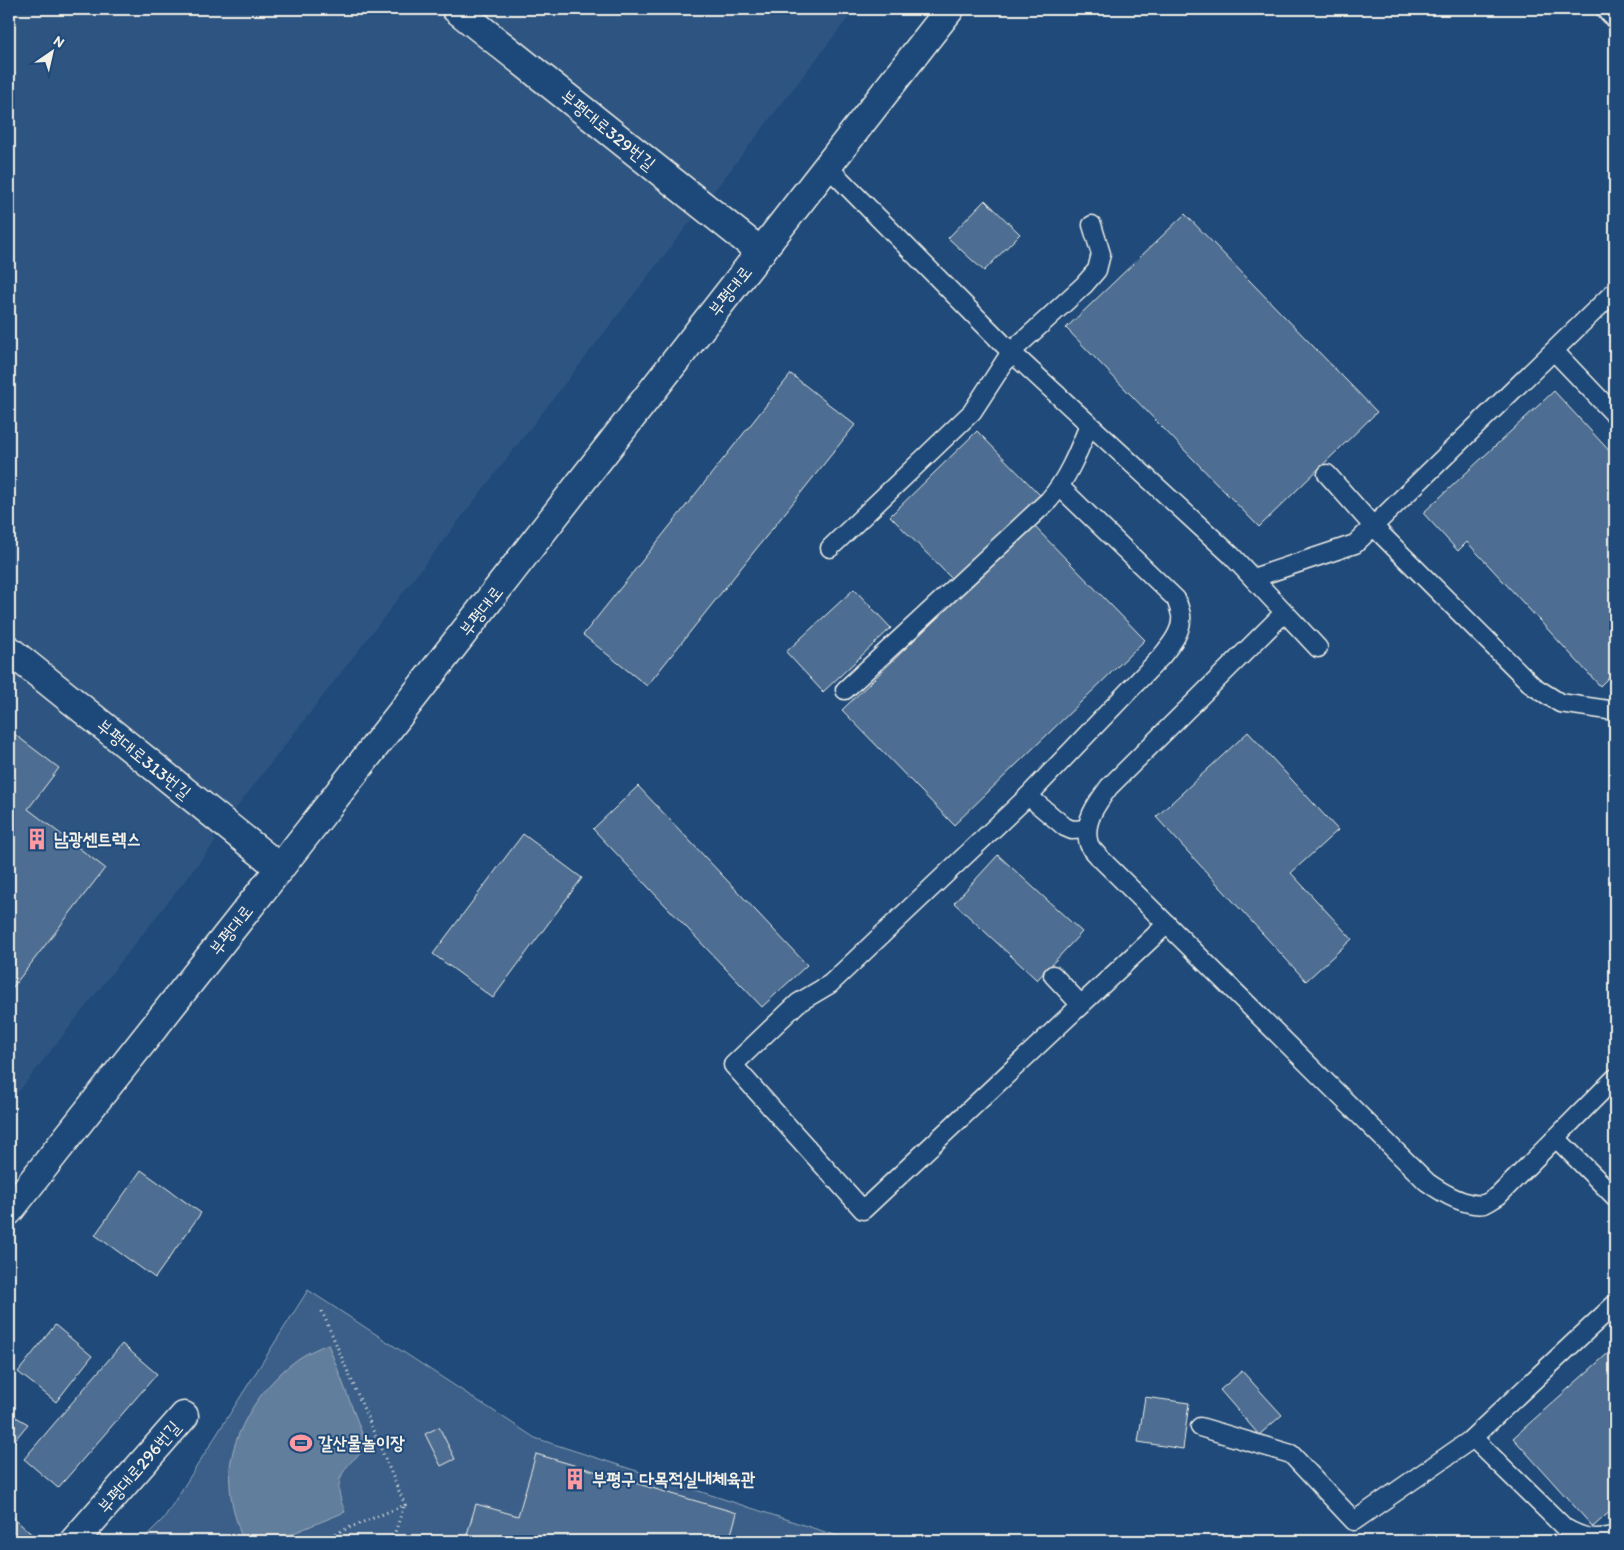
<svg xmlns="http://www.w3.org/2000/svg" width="1624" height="1550" viewBox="0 0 1624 1550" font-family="Itim,'Poor Story',sans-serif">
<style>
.built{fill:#2d5581}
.green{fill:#3a5f88;stroke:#97a8b8}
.water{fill:#627e9d;stroke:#9cacbb}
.building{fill:#4d6e92;stroke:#f4f1e8}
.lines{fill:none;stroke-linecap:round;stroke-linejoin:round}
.lane-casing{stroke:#f4f1e8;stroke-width:21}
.street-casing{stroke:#f4f1e8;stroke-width:31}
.secondary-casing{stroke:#f4f1e8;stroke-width:31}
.path{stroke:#f4f1e8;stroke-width:3;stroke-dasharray:1 4;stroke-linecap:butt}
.lane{stroke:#1f4a7a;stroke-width:18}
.street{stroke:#1f4a7a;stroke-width:28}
.secondary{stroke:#1f4a7a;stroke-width:28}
.labels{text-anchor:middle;stroke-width:4;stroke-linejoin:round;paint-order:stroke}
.street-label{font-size:18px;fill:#f4f1e8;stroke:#1f4a7a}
.poi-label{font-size:18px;font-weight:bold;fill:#f4f1e8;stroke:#1f4a7a;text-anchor:start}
</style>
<rect width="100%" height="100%" fill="#1f4a7a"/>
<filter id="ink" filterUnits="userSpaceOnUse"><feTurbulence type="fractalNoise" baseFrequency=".02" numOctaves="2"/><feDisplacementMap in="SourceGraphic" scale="10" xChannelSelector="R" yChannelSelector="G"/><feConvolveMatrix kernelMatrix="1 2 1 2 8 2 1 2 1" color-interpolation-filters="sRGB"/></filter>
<g filter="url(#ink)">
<polygon class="built" points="9,9 855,9 213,838 216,841 9,1104"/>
<polygon class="green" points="308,1290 535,1438 853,1541 141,1541 164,1518"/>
<path class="water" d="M328 1344 368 1449C355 1456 341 1469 339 1485 338 1494 342 1504 345 1512L274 1541H243C237 1523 231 1505 230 1486 225 1441 259 1388 294 1362 304 1354 316 1349 328 1344Z"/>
<g class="building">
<polygon points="985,200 1020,234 984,271 948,238"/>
<polygon points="1185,214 1377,412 1259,527 1066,328"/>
<polygon points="791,374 855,425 647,686 583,635"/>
<polygon points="1554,391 1615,457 1615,671 1600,686 1467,542 1458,551 1423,513"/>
<polygon points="977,431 1040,495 953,580 890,516"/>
<polygon points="1033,525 1145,640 954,825 842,710"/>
<polygon points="854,589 891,628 823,692 786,652"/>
<polygon points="9,730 59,768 28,809 105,868 9,992"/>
<polygon points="1248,732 1338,830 1291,873 1352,939 1306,981 1156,817"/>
<polygon points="638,786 807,965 762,1007 593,829"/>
<polygon points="523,834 582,878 493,998 433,954"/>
<polygon points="998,855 1082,932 1037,980 954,903"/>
<polygon points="141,1170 201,1213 155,1278 95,1235"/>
<polygon points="55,1325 92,1356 56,1402 18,1372"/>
<polygon points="122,1344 157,1374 58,1488 24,1459"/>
<polygon points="1615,1347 1615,1507 1593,1527 1513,1438"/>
<polygon points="1242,1371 1282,1415 1259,1435 1220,1390"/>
<polygon points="1145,1397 1189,1403 1183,1449 1138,1442"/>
<polygon points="9,1413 28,1424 9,1447"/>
<polygon points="439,1427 455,1459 441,1466 425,1434"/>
<polygon points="536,1454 737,1513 729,1541 465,1541 476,1504 518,1516"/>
<polygon points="9,1514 36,1538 33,1541 9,1541"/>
</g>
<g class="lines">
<g class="lane-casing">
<g id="lane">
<polyline points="1605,9 1615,19"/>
<polyline points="827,166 1011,352 1231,555 1318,648"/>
<polyline points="1554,351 1615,415"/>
<polyline points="1327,474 1373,526 1533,686 1560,703 1615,711"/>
<polyline points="830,548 972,412 1011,352 1084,285 1097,270 1101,254 1092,225"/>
<polyline points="1253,578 1355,544 1615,291"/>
<path d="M1284 613 1109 787C1097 803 1082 823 1089 844 1091 849 1096 853 1099 857L1427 1182C1441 1192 1466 1207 1484 1204 1488 1203 1494 1198 1498 1196L1615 1078"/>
<path d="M845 690 1049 500C1068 478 1078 452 1089 425"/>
<path d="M1028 796 1161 657C1170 646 1183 631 1181 615 1180 610 1178 604 1176 599L1060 487"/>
<polyline points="1087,829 1072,830 1065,827 1028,796 830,984 798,1003 733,1065 863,1210 1167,924"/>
<polyline points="1053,975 1081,1005"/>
<polyline points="1556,1138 1615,1197"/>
<polyline points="1200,1427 1291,1454 1354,1521 1469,1441 1615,1304"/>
<path d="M1473 1438 1565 1528C1582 1538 1596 1541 1615 1535"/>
</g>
</g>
<g class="street-casing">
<g id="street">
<polyline points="456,9 761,252"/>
<polyline points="74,1541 184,1416"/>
</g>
</g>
<g class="secondary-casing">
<g id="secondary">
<polyline points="9,650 280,868"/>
<polyline points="9,1211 280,868 950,9"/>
</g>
</g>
<g class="path">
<polyline points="317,1541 405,1505 321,1309"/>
<polyline points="392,1541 404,1506"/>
</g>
<use href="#lane" class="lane"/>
<use href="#street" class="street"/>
<use href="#secondary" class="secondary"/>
</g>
</g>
<defs>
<g id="building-bare" transform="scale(1.725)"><path d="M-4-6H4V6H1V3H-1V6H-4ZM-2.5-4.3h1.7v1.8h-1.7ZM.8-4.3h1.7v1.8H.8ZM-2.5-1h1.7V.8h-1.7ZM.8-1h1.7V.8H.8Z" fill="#ff9aa2" stroke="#1f4a7a" stroke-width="2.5" paint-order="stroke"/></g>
<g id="stadium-bare" transform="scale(1.725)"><path d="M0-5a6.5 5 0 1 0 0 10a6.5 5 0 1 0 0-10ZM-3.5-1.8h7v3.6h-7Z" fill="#ff9aa2" stroke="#1f4a7a" stroke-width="2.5" paint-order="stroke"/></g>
</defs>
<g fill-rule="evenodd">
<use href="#building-bare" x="37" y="839"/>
<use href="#stadium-bare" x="301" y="1443"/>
<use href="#building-bare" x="575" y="1479"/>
</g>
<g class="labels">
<g class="street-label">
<text transform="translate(608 130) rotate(39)" y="6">부평대로329번길</text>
<text transform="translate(730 291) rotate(-52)" y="6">부평대로</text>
<text transform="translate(481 611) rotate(-52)" y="6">부평대로</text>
<text transform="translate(144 759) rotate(39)" y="6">부평대로313번길</text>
<text transform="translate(231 930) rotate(-52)" y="6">부평대로</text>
<text transform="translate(139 1467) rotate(-49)" y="6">부평대로296번길</text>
</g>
<g class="poi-label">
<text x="54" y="845">남광센트렉스</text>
<text x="318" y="1449">갈산물놀이장</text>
<text x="592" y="1485">부평구 다목적실내체육관</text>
</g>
</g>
<rect width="1624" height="1550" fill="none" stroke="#1f4a7a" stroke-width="30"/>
<rect x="15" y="15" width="1594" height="1520" fill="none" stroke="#f4f1e8" stroke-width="2" filter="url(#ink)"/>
<g transform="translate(52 52) rotate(34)" stroke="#1f4a7a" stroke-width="4" paint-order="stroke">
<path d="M0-4L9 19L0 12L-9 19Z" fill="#f4f1e8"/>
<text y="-8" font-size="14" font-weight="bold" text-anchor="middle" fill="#f4f1e8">N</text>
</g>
</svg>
